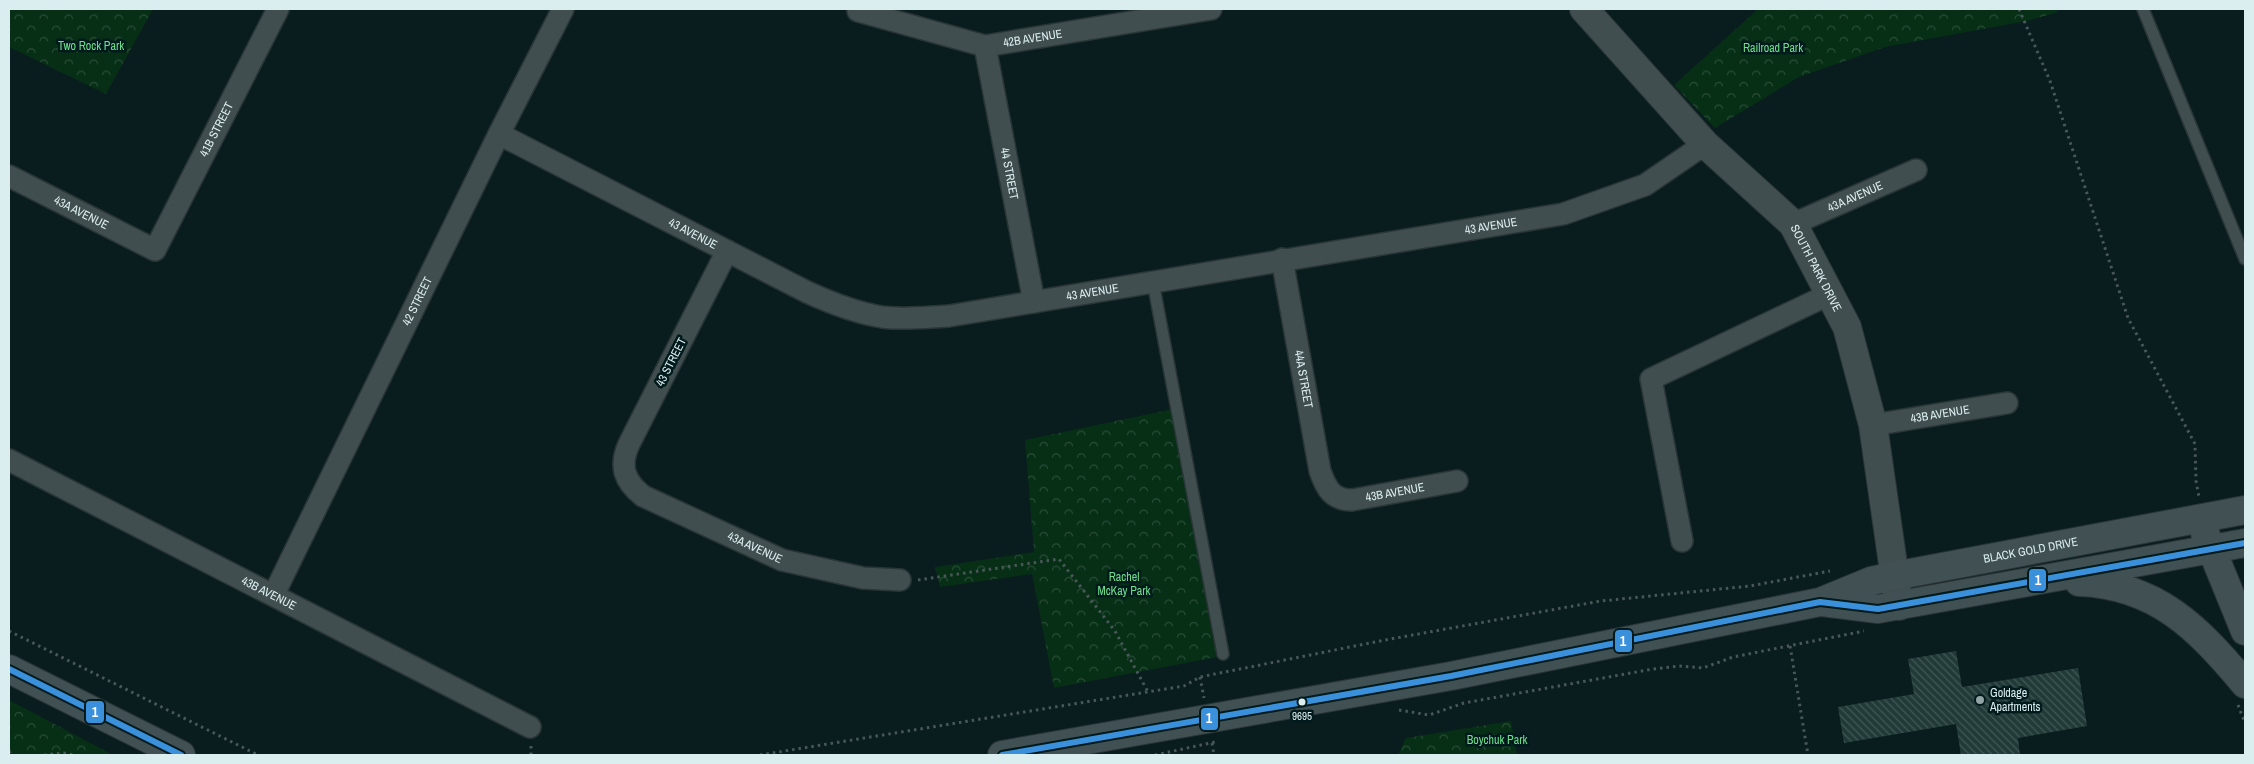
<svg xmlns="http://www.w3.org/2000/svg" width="2254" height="764" viewBox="0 0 2254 764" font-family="'Archivo Narrow',sans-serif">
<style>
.park{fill:url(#park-crowns)}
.building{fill:url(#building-back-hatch)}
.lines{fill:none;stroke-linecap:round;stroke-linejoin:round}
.service-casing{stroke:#293536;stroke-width:14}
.minor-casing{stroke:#293536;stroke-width:24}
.tertiary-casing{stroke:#293536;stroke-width:30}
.secondary-casing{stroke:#293536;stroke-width:30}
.path{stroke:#4a5758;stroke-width:3;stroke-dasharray:2.5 4;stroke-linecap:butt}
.service{stroke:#414e50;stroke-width:11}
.minor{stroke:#414e50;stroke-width:21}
.tertiary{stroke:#414e50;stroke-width:28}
.secondary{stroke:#405053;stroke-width:28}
.bus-1-casing{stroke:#011a1c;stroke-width:10}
.bus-1{stroke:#3a90db;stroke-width:6}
.poi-dot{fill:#92a4a6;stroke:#011a1c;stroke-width:2}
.bus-dot{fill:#dbeeef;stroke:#011a1c;stroke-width:2}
.labels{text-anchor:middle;stroke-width:5;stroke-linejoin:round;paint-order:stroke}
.bus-label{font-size:11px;fill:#dbeeef;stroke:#011a1c}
.street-label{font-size:12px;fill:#dbeeef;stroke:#011a1c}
.park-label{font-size:12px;fill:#6ee08d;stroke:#011a1c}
.poi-label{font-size:12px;fill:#dbeeef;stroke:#011a1c;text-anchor:start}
.line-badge{stroke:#011a1c;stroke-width:2}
.badge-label{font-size:14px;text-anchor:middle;font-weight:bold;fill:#fff}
</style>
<defs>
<pattern id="park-crowns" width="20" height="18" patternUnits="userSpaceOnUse" patternTransform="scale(1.25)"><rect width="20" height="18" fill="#062f16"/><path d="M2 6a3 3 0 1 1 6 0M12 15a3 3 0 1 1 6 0" fill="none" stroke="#2a4d38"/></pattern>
<pattern id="building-back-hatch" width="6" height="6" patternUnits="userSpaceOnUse" patternTransform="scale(1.25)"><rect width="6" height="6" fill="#213a38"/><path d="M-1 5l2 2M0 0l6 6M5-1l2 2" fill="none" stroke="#415755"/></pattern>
</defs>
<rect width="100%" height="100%" fill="#091c1e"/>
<g class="park">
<polygon points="9,9 153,9 106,94 9,47"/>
<polygon points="1758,9 2056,9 2058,12 2027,21 1885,47 1799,77 1715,128 1674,85"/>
<polygon points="1178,408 1228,655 1054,688 1032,574 940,587 935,567 1034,552 1025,440"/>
<polygon points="9,700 113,755 9,755"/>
<polygon points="1511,721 1517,755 1398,755 1406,738"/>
</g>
<polygon class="building" points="1956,651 1962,687 2078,668 2087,726 2018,738 2020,755 1961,755 1956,724 1844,743 1838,707 1914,694 1908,659"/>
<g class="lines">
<g class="service-casing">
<g id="service">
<polyline points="2143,9 2245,259"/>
<polyline points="1153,282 1223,654"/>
</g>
</g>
<g class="minor-casing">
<g id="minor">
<path id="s1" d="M858 11 985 46 1211 9"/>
<path id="s2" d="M985 46 1034 302"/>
<path id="s3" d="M499 134 807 292C831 303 857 313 882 317 904 320 927 317 949 316L1563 214 1645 185 1705 144"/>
<path id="s4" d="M9 176 155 250 278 9"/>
<path id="s5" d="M1793 224 1916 170"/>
<path id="s6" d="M727 251 629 444C619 466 624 481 643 496L782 560 863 578 900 580"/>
<path id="s7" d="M1282 259 1320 471C1326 488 1332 500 1352 500L1457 481"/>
<path id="s8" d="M1873 425 2007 403"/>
<path id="s9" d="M9 460 530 727"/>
<polyline points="1682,541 1651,379 1830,294"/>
<path id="s10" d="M274 594 499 134 563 9"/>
</g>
</g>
<g class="tertiary-casing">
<g id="tertiary">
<path id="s11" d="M1584 9 1705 144 1793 224 1847 327 1873 425 1899 606"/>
</g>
</g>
<g class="secondary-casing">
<g id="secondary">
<polyline points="2205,533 2245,631"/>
<path d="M2079 582C2157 585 2198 628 2245 684"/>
<polyline points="1822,602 1878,609 2245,543"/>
<polyline points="9,669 181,755"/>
<path id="s12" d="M1002 755 1451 676 1820 602 1871 581 1894 576 2245 510"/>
</g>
</g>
<g class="path">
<polyline points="2019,9 2050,81 2128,318 2195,444 2196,481 2199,497"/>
<polyline points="918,580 1059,559 1115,631 1148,692"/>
<polyline points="9,631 258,755"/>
<polyline points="1790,646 1808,755"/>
<polyline points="1200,677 1204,698"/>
<polyline points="2238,705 2245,723"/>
<polyline points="1399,710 1429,715 1464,703 1653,669 1679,666 1703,668 1733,657 1864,631"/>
<polyline points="1212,743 1214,755"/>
<polyline points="531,746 531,755"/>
<polyline points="9,751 11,755"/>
<polyline points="44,755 64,753 73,755"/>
<polyline points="760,755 1184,686 1200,677 1385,640 1601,601 1750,586 1830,571"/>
<polyline points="1155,755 1215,742"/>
</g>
<use href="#service" class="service"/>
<use href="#minor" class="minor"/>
<use href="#tertiary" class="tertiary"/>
<use href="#secondary" class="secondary"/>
<g class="bus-1-casing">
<g id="bus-1">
<polyline points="9,669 181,755"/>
<polyline points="1002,755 1451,676 1820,602 1878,609 2245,543"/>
</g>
</g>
<use href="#bus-1" class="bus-1"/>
</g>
<circle class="poi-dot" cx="1980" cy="700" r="5"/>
<circle class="bus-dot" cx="1302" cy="702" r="4.5"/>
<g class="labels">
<g class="bus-label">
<text x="1302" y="720">9695</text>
</g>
<g class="street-label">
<text dy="4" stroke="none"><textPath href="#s1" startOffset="180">42B AVENUE</textPath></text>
<text dy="4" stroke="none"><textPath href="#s4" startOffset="299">41B STREET</textPath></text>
<text dy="4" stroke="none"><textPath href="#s2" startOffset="130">44 STREET</textPath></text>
<text dy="4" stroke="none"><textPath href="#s5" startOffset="68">43A AVENUE</textPath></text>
<text dy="4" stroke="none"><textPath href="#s4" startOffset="81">43A AVENUE</textPath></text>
<text dy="4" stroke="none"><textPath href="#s3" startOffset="1042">43 AVENUE</textPath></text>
<text dy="4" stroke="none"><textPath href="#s3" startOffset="218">43 AVENUE</textPath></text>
<text dy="4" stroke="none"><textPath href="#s11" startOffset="350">SOUTH PARK DRIVE</textPath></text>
<text dy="4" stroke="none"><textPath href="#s3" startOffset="638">43 AVENUE</textPath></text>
<text dy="4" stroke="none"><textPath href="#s10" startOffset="326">42 STREET</textPath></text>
<text transform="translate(671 362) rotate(-63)" y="4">43 STREET</text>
<text dy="4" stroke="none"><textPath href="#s7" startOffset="122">44A STREET</textPath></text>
<text dy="4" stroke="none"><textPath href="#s8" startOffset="68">43B AVENUE</textPath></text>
<text dy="4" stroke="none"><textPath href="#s7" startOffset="306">43B AVENUE</textPath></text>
<text dy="4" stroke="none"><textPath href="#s6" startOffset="399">43A AVENUE</textPath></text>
<text dy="4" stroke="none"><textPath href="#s12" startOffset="1050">BLACK GOLD DRIVE</textPath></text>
<text dy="4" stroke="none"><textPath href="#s9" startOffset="292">43B AVENUE</textPath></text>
</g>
<g class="park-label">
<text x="91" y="50">Two Rock Park</text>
<text x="1773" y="52">Railroad Park</text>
<text x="1124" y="581">Rachel<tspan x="1124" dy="14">McKay Park</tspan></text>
<text x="1497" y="744">Boychuk Park</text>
</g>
<g class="poi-label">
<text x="1990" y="697">Goldage<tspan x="1990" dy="14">Apartments</tspan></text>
</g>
</g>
<g class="line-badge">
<rect x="2028" y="568" width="19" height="24" rx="5" fill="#3a90db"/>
<rect x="1614" y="629" width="19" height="24" rx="5" fill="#3a90db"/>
<rect x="85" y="700" width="20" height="24" rx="5" fill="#3a90db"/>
<rect x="1200" y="707" width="19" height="24" rx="5" fill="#3a90db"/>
</g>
<g class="badge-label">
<text x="2038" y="585">1</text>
<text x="1623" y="646">1</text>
<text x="95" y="717">1</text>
<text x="1209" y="723">1</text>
</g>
<rect width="2254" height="764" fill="none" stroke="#dbeeef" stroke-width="20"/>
</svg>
